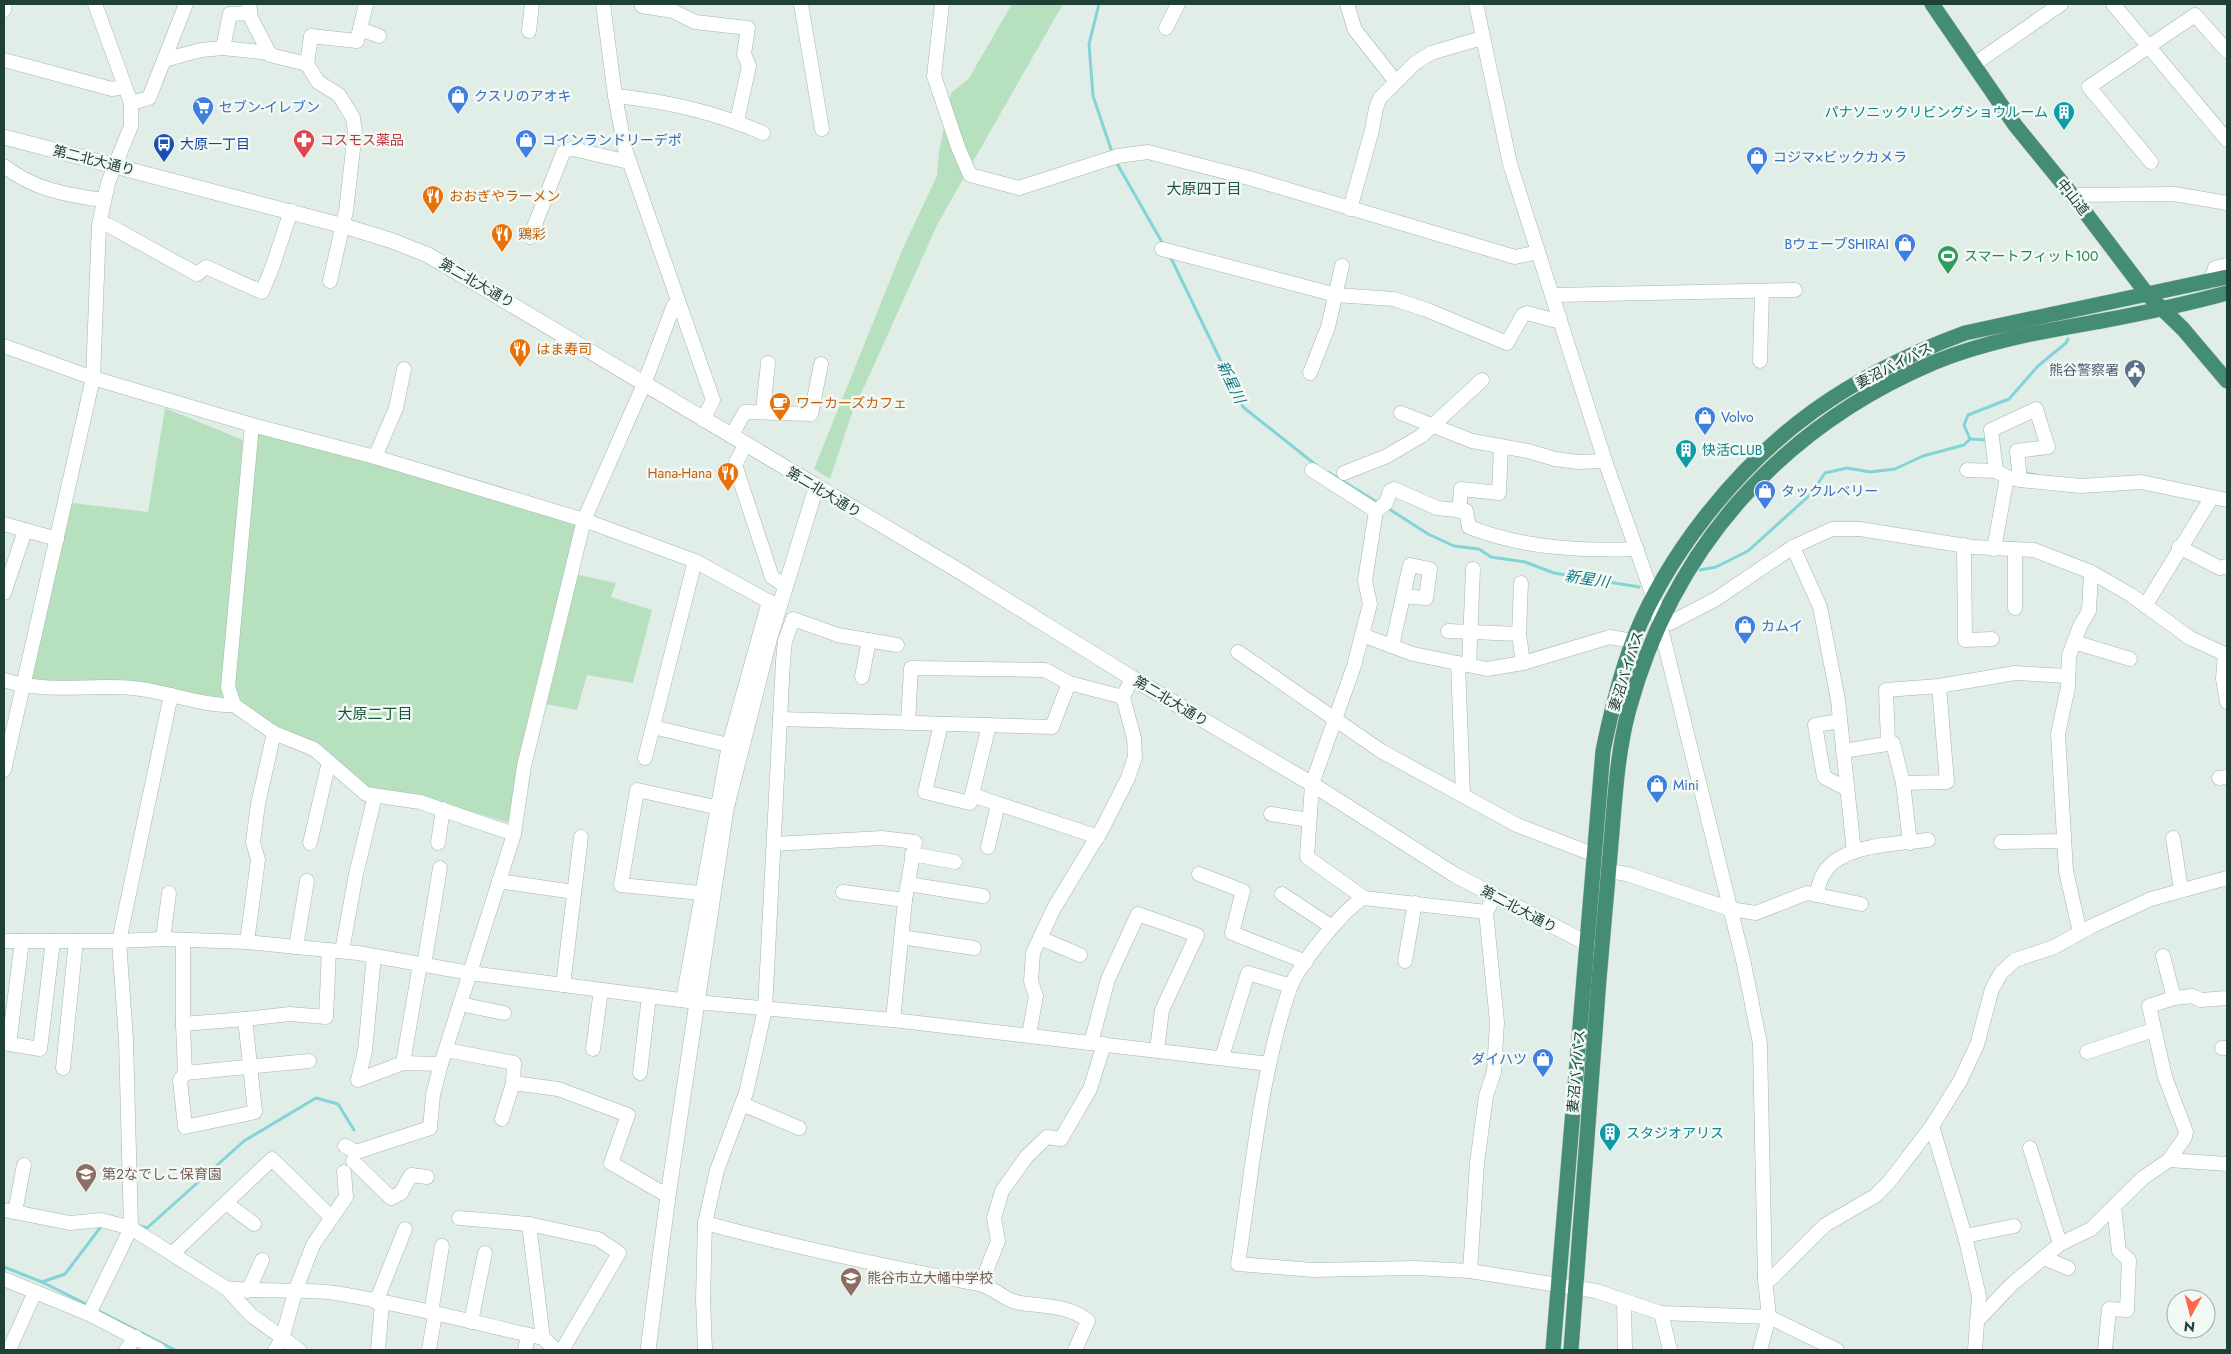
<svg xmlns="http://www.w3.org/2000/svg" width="2231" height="1354" viewBox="0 0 2231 1354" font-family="Jost,'Noto Sans JP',sans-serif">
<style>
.green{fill:#b7e1be}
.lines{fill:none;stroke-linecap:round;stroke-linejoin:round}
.stream{stroke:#83d4d8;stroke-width:3}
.minor-casing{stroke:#a3b6ae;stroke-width:15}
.tertiary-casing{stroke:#a3b6ae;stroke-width:16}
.trunk-casing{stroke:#c0cac6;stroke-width:16}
.minor{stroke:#fff;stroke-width:14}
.tertiary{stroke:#fff;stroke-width:15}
.trunk{stroke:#448c74;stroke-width:15}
.labels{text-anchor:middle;stroke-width:5;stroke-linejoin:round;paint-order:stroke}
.shop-label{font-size:14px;fill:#366cbe;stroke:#f2f9f5;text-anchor:start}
.culture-label{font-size:14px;fill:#0d838f;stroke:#f2f9f5;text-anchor:start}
.health-label{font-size:14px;fill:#be3a42;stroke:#f2f9f5;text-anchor:start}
.transit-label{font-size:14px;fill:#164399;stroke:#f2f9f5;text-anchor:start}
.street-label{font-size:14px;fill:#1f4034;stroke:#f2f9f5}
.food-label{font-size:14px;fill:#c56008;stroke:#f2f9f5;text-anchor:start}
.leisure-label{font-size:14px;fill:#27864d;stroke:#f2f9f5;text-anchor:start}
.service-label{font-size:14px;fill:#4e5e75;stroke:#f2f9f5;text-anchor:end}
.education-label{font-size:14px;fill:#785e54;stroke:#f2f9f5;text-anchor:start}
.neighbourhood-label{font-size:15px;fill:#195440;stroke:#f2f9f5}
.water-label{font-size:15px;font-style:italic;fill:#127b83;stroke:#f2f9f5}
</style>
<rect width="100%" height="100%" fill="#e1ede7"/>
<g class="green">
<polygon points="1012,4 1063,4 938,223 851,416 830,479 814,469 903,248 937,176 939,152 951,93 969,78"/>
<polygon points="165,408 243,440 222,698 31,683 72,503 148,512"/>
<polygon points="254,429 578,524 510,823 418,796 370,791 242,702 232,687"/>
<polygon points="575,574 616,583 611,597 652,610 633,683 587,675 577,710 545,704"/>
</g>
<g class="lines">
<g class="stream">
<polyline points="1099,4 1089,44 1093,96 1113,155"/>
<polyline points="1115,160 1163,244"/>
<polyline points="1170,256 1243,407 1316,465"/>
<polyline points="1970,439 1986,440 1987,442"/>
<polyline points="1328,472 1380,504"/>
<polyline points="2023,473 2036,475"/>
<polyline points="1386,507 1428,534 1454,546 1479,549 1491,557 1525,562 1554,573 1639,587"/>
<polyline points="1700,570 1716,567 1748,551 1811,494 1825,473 1847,468 1870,472 1895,469 1923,456 1964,445 1970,439 1964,425 1968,415 2009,399 2038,366 2066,343 2068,339"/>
<polyline points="140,1226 147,1228 244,1141 316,1098 338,1104 354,1130"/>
<polyline points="4,1267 42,1282 90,1306"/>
<polyline points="42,1282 65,1274 103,1224"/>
<polyline points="95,1309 175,1350"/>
</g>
<g class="minor-casing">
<g id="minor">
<polyline points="249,4 251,18 270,55 307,64 318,82 339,95 353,118 355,132 346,211 330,281"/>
<polyline points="603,4 615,96 625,149 713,400 703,420"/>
<polyline points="801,4 822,129"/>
<polyline points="942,4 934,76 958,147 970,175 1019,188 1118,156 1148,152 1249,178 1515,257 1538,252"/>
<polyline points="1347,4 1355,30 1396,82"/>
<polyline points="1476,4 1510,164 1605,461 1653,596 1744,964 1760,1044 1765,1279 1769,1317 1760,1350"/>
<polyline points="2113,4 2227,140"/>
<polyline points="642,6 673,11 695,22 748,28 744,54 749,66 737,121"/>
<polyline points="4,10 5,4"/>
<polyline points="1166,28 1178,4"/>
<polyline points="360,29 379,36"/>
<polyline points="529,31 532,4"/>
<polyline points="223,48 230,14 250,13"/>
<polyline points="4,60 112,89 124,87"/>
<polyline points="164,60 201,50 223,48 270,53"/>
<polyline points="307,64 311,36 357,41 366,4"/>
<polyline points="1973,65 2061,4"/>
<path d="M615 96C667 101 715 112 763 133"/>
<polyline points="131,103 149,98 186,4"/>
<polyline points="2151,162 2089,87 2195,15 2227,51"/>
<path d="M4 166C33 189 66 195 103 200"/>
<polyline points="2072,195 2174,194 2227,203"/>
<polyline points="1350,209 1372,130 1376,108 1380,98 1415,63 1431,53 1482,38"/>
<polyline points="99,225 108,225 197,274 206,267 262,292 272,268 291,211"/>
<polyline points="530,237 563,153 566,150 573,149 629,162"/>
<polyline points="1162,249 1336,295 1394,299 1427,310 1507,343 1523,315 1527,313 1553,320 1560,318"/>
<polyline points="2211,281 2215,268 2227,265"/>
<polyline points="1554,295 1795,290"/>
<polyline points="4,346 93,378 252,425 375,457 584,520 695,561 779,607"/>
<polyline points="1760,361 1762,291"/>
<polyline points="1310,373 1328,327 1342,266"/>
<polyline points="763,411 768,363"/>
<polyline points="1401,413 1472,441 1528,451 1555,459 1578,462 1605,461"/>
<polyline points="731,436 745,412 811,414 821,364"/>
<polyline points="745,445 735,465 772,577 785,586"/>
<polyline points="375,457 396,408 404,369"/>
<polyline points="1312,470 1376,511 1365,580 1370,604 1354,666 1312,784 1307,857 1364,898"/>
<polyline points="1967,470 1996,471 2007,477 2020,480 2081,486 2141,482 2227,500"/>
<polyline points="1996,471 1991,430 2036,409 2048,447 2017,451 2020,480"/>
<polyline points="1344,473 1387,456 1421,436 1482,380"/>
<path d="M1376 511 1386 503 1390 491 1394 489 1437 508 1466 511 1469 527C1522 548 1581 551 1637 549"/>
<polyline points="1459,511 1461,489 1499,493 1501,447"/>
<polyline points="4,524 57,539"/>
<polyline points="1964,545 1965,640 1992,639"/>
<polyline points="1793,547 1820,607 1838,700 1854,852"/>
<polyline points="2179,547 2220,568 2227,566"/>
<polyline points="1994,549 2007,477"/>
<polyline points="1521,583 1519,634 1523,663"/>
<polyline points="4,593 25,531"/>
<polyline points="2145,606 2212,497"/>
<polyline points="2015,608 2015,549"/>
<polyline points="1660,621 1670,623 1716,599 1793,547 1832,529 1860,529 1972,547 2034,550 2091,572 2131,595 2190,638 2227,655"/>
<polyline points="1448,631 1519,634"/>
<polyline points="1362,635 1413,654 1487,669 1523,663 1610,637 1633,641"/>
<polyline points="2074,642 2130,659"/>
<polyline points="1392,646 1410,565 1430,569 1426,598 1403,596"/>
<polyline points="1238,652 1381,751 1517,825 1595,855"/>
<polyline points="2225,654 2223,679 2227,702"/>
<polyline points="1458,663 1463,795"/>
<polyline points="1469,665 1473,569"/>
<polyline points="862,677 869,640"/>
<path d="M4 680C48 694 87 684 133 688 166 691 201 706 234 705"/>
<polyline points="780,719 1052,727 1069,683"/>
<polyline points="1840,721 1815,725 1824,777 1847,789"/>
<polyline points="908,723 911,668 1045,670 1069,683 1123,697"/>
<polyline points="941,724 925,792 970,803 989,725"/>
<polyline points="653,727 737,747"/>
<polyline points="274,733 314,749 366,794 420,802 514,834"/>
<polyline points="1888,743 1886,690 1939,686 2015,673 2068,676"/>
<polyline points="1843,751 1893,743 1903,783 1910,843"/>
<polyline points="645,758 695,561"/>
<polyline points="4,770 93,378 99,225 108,183 131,126 131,103 95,4"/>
<polyline points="2219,778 2227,777"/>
<polyline points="1903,783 1947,782 1939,686"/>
<polyline points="972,795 1098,837"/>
<polyline points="1271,814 1309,820"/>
<polyline points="2173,838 2181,890"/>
<polyline points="2001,842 2064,841"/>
<polyline points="310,843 329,762"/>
<polyline points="438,843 443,809"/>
<polyline points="774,844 882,838 915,842 905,900 893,1020"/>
<polyline points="988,847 998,804"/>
<polyline points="912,854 955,862"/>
<polyline points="1609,871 1627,874 1730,909 1756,913 1807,893 1861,904"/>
<polyline points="1199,874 1243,891 1232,933 1306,962"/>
<polyline points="499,881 574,892"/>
<polyline points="908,884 983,896"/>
<polyline points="843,892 905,900"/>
<polyline points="710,894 621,885 637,790 724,809"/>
<polyline points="1282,894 1332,927"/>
<path d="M1816 895C1818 888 1820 879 1824 873 1841 844 1898 844 1928 840"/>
<path d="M1486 912 1364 898C1344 908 1298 966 1290 988 1260 1075 1252 1173 1238 1264L1313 1270 1416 1268 1470 1271 1596 1291 1661 1313 1769 1317 1837 1350"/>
<polyline points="2080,933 2066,871 2058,734 2068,687 2069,656 2080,626 2089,611 2091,572"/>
<polyline points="901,937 974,948"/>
<polyline points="1040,938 1080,955"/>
<polyline points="163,939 169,893"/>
<polyline points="183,940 183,1024 185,1073 180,1080 185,1127 255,1112 245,1019 290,1014 326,1017 329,950"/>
<polyline points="4,941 119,941 163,939 247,942 358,953 470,973 696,1002 893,1020 1269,1064"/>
<polyline points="247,942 258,860 253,842 258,804 274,733 234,705 228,687 252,425"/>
<polyline points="296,947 307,881"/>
<polyline points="342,951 356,874 375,796"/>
<polyline points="374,956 365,1051 358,1080 403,1063 441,1064"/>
<polyline points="2163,956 2174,998"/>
<polyline points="1405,961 1415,903"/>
<polyline points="424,965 440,868"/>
<polyline points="563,985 581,837"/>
<polyline points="683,1000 729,745 769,601"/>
<polyline points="460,1004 504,1013"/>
<polyline points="183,1024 245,1019"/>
<polyline points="1029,1035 1036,996 1031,981 1033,953 1054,908 1102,829 1128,778 1135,757 1134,738 1123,697 1132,678"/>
<polyline points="4,1043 40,1049 53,941"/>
<polyline points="1091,1043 1108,979 1138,914 1197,935 1162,1010 1157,1050"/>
<polyline points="9,1044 22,941"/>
<polyline points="2222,1048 2227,1048"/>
<polyline points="593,1049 601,990"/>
<polyline points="446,1050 514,1063 513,1083 502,1119"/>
<polyline points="2087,1052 2153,1030"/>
<polyline points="1222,1057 1248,973 1291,986"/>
<polyline points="403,1063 420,964"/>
<polyline points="63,1068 76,941"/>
<polyline points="185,1073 309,1061"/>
<polyline points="640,1073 649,996"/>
<polyline points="513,1083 558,1089 628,1115 611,1163 668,1196"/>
<polyline points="742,1104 799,1128"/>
<polyline points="1932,1126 1965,1236 1979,1296 1975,1350"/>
<polyline points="345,1146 356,1152 430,1128 433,1095 441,1064 514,834 524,766 584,520 644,384 674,305 678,303"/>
<polyline points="2030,1148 2060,1244"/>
<polyline points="2169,1160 2185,1137 2186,1132 2165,1077 2149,1006 2174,998 2192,996 2201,1000 2227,998"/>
<polyline points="353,1161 391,1198 401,1193 411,1175 427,1177"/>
<polyline points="226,1203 254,1224"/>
<polyline points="4,1210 70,1223 101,1220 131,1228 226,1288 251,1315 299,1350"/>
<polyline points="15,1212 24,1165"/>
<polyline points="459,1218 529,1224 598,1239 619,1253 562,1350"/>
<path d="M705 1223C795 1247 887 1267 979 1284 992 1286 1003 1299 1016 1302 1040 1307 1069 1304 1088 1321L1075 1350"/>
<polyline points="529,1224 543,1338"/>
<polyline points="1965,1236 2014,1226"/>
<polyline points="173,1253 272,1159 332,1218"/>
<polyline points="2044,1258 2068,1268"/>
<polyline points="1470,1271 1477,1163 1486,1096 1494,1072 1497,1022 1486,912 1490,905"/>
<polyline points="4,1279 89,1314 159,1350"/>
<polyline points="1765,1279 1771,1279 1825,1225 1875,1196 1889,1182 1932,1126 1960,1081 1977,1045 1992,989 2001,973 2015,960 2054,947 2092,926 2151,899 2227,878"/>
<polyline points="981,1284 998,1241 994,1218 1002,1191 1027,1156 1047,1137 1061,1139 1090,1089 1104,1044"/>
<path d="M226 1288C262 1293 299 1288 335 1293 405 1304 474 1323 543 1338L556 1350"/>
<polyline points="248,1291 262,1260"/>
<polyline points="376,1302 405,1229"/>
<polyline points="1624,1302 1625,1350"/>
<polyline points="431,1313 442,1246"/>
<polyline points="1661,1313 1670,1350"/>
<polyline points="89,1314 131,1228 126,1040 119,941 171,695"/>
<polyline points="1978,1320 2011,1285 2060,1244 2091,1229 2143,1178 2169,1160 2227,1164"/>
<polyline points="471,1322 485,1253"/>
<polyline points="9,1350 35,1292"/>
<polyline points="126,1350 136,1337"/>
<polyline points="275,1350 282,1339 296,1289 313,1245 346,1197 344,1172"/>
<polyline points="378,1350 382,1303"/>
<polyline points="429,1350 435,1314"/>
<polyline points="525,1350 528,1335"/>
<polyline points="705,1350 703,1299 705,1223 717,1170 746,1093 765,1009 783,661 785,641 793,619 838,635 897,645"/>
<polyline points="2105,1350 2109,1309 2127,1310 2129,1260 2119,1251 2114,1207"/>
</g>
</g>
<g class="tertiary-casing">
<g id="tertiary">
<polyline points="4,137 344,226 390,240 428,255 956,569 1132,678 1312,784 1455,875 1598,949"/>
<polyline points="648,1350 668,1196 726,809 770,637 816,488"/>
</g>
</g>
<g class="trunk-casing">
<g id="trunk">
<polyline points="1932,4 2015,125 2072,195 2147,294 2183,329 2227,381"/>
<path d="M1553 1350 1603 751C1610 717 1618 684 1629 652 1644 609 1667 569 1693 533 1767 432 1849 376 1965 333L2227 277"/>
<path d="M1571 1350C1581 1227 1590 1103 1599 979 1603 934 1607 889 1611 843 1615 798 1617 753 1629 709 1673 548 1781 427 1935 362 1989 340 2045 331 2101 321 2144 313 2186 304 2227 293"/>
</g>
</g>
<use href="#minor" class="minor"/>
<use href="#tertiary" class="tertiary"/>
<use href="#trunk" class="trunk"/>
</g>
<defs>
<g id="shop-pin" transform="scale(1.125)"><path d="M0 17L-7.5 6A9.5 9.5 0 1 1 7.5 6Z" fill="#3f7fe0" stroke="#f2f9f5"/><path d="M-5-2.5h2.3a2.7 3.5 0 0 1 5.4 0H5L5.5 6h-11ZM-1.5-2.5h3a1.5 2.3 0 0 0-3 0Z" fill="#fff"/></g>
<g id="supermarket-pin" transform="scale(1.125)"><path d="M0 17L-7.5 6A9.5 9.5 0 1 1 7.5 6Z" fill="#3f7fe0" stroke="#f2f9f5"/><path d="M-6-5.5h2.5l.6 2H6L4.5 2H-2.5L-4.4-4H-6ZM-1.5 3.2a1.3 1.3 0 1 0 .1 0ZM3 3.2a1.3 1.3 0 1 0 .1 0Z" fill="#fff"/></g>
<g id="building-pin" transform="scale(1.125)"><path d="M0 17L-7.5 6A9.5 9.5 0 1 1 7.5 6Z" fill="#0f9aa8" stroke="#f2f9f5"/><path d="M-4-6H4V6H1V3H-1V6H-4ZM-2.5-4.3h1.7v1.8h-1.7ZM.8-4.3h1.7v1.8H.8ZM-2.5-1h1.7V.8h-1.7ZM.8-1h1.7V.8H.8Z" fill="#fff"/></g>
<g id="pharmacy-pin" transform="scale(1.125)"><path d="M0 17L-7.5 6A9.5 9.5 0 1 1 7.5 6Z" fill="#e0444e" stroke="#f2f9f5"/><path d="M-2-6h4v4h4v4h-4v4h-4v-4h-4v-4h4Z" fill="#fff"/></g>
<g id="bus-pin" transform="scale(1.125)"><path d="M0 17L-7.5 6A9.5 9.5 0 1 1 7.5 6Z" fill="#1a4fb4" stroke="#f2f9f5"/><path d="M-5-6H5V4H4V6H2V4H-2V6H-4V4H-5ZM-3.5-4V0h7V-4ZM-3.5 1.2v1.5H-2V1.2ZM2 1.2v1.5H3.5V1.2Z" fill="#fff"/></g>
<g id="restaurant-pin" transform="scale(1.125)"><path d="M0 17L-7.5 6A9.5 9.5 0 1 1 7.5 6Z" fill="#e8710a" stroke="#f2f9f5"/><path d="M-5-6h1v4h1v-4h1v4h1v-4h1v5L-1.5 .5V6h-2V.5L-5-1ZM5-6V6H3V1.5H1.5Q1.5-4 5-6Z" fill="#fff"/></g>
<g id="stadium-pin" transform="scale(1.125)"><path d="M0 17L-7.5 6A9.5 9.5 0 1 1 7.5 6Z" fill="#2e9e5b" stroke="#f2f9f5"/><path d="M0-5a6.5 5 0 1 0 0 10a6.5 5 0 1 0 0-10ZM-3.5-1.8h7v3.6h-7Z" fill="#fff"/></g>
<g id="civic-pin" transform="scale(1.125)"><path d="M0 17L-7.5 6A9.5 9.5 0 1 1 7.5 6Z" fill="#5c6f8a" stroke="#f2f9f5"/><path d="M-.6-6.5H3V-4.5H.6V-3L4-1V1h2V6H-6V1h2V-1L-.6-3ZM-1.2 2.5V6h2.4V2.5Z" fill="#fff"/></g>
<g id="cafe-pin" transform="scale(1.125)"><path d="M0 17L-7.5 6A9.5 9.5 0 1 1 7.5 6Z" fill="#e8710a" stroke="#f2f9f5"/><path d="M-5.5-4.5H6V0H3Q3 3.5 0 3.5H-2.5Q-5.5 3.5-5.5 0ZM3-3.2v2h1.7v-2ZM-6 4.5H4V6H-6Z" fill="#fff"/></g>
<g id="school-pin" transform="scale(1.125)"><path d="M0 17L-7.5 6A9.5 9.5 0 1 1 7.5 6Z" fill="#8d6e63" stroke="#f2f9f5"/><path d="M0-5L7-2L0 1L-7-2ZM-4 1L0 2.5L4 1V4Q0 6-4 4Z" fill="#fff"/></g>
</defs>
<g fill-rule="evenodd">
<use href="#shop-pin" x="458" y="96"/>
<use href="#supermarket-pin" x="203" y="107"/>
<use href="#building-pin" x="2064" y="112"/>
<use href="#pharmacy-pin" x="304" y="140"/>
<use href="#shop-pin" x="526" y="140"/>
<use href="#bus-pin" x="164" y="144"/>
<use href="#shop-pin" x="1757" y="157"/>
<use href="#restaurant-pin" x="433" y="196"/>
<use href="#restaurant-pin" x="502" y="234"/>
<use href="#shop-pin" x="1905" y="244"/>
<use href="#stadium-pin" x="1948" y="256"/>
<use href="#restaurant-pin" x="520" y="349"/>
<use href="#civic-pin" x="2135" y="370"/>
<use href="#cafe-pin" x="780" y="403"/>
<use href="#shop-pin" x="1705" y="417"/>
<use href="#building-pin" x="1686" y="450"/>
<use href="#restaurant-pin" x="728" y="473"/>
<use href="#shop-pin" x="1765" y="491"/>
<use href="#shop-pin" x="1745" y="626"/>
<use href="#shop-pin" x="1657" y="785"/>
<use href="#shop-pin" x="1543" y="1059"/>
<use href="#building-pin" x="1610" y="1133"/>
<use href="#school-pin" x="86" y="1174"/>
<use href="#school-pin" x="851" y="1278"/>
</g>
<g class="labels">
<g class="shop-label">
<text x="474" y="101">クスリのアオキ</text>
<text x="219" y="112">セブン-イレブン</text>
<text x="542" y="145">コインランドリーデポ</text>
<text x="1773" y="162">コジマ×ビックカメラ</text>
<text x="1889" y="249" text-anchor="end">BウェーブSHIRAI</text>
<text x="1721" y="422">Volvo</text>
<text x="1781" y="496">タックルベリー</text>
<text x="1761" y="631">カムイ</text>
<text x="1673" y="790">Mini</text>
<text x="1527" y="1064" text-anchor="end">ダイハツ</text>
</g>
<g class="culture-label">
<text x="2048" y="117" text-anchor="end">パナソニックリビングショウルーム</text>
<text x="1702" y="455">快活CLUB</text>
<text x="1626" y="1138">スタジオアリス</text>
</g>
<g class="health-label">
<text x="320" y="145">コスモス薬品</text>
</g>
<g class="transit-label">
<text x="180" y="149">大原一丁目</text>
</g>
<g class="street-label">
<text transform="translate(94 160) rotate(14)" y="5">第二北大通り</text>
<text transform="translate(2073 197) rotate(51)" y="5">中山道</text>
<text transform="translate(477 283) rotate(30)" y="5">第二北大通り</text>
<text transform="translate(1894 365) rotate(-27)" y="5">妻沼バイパス</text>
<text transform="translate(824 492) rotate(31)" y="5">第二北大通り</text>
<text transform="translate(1626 671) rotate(-72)" y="5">妻沼バイパス</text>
<text transform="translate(1171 701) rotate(31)" y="5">第二北大通り</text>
<text transform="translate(1519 909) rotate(28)" y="5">第二北大通り</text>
<text transform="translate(1576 1071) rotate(-85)" y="5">妻沼バイパス</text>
</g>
<g class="food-label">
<text x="449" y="201">おおぎやラーメン</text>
<text x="518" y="239">鶏彩</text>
<text x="536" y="354">はま寿司</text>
<text x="796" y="408">ワーカーズカフェ</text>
<text x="712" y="478" text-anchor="end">Hana-Hana</text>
</g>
<g class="leisure-label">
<text x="1964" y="261">スマートフィット100</text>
</g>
<g class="service-label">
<text x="2119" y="375">熊谷警察署</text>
</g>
<g class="education-label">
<text x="102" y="1179">第2なでしこ保育園</text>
<text x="867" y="1283">熊谷市立大幡中学校</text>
</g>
<g class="neighbourhood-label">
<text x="1204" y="194">大原四丁目</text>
<text x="375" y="719">大原二丁目</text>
</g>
<g class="water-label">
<text transform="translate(1231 382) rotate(64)" y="5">新星川</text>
<text transform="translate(1587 579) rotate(9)" y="5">新星川</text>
</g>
</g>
<rect width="2231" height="1354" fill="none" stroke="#1f4034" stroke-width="10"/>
<g transform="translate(2191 1314) rotate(187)"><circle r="24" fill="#f2f9f5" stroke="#9eafa8"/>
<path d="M0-4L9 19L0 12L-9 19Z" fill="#ff674d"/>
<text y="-8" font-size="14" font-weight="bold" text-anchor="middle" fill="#1f4034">N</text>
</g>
</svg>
